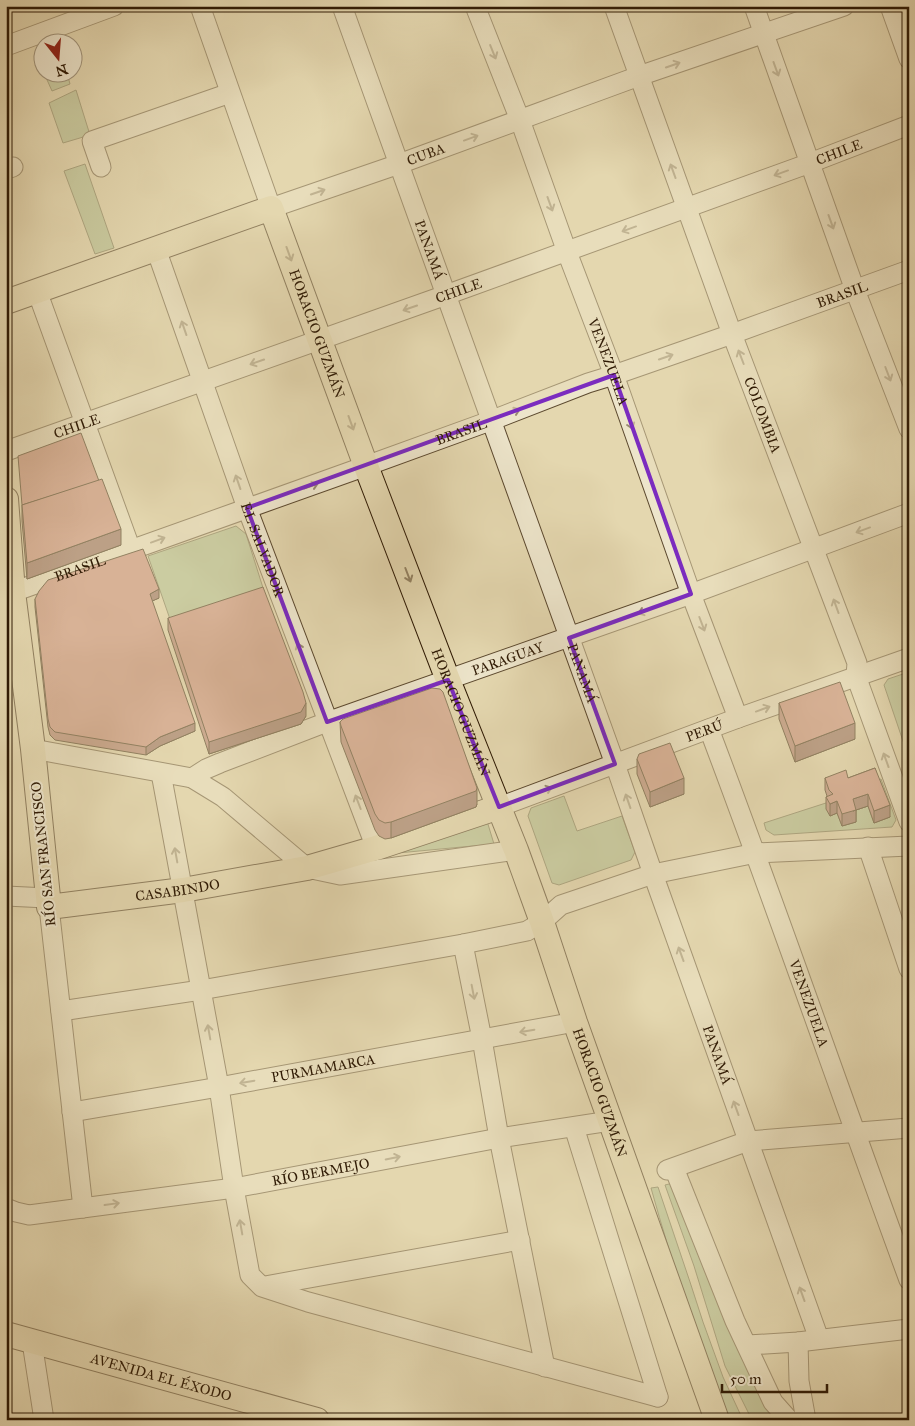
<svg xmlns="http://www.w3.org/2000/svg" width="915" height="1426" font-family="'IM FELL Great Primer',serif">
	<rect width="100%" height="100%" fill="#e4d7af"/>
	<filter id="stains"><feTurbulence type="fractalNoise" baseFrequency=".004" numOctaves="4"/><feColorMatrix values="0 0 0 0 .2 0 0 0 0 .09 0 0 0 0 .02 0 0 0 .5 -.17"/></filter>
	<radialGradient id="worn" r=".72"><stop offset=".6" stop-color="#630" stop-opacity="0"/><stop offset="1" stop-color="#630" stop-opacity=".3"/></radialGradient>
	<!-- green -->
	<g fill="#aebf90" stroke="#6e6c4a">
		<polygon points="44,73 67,73 70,84 52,91"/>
		<polygon points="76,90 90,135 63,143 49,103"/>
		<polygon points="85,164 114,248 95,254 64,171"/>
		<polygon points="236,526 246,534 264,591 171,622 148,556"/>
		<polygon points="909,672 909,746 905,747 884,685 888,679"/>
		<polygon points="881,779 896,820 892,827 774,835 766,830 764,823 829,802 837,813 842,826 853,811 868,806 874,823 875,781"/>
		<polygon points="564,796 577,831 622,816 635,852 631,860 559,885 552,883 528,816 531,808"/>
		<polygon points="487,821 494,844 387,854"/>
		<polygon points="673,1183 781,1420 752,1420 725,1366 694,1266 665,1185"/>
		<path d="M658,1187L690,1282L703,1322L723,1377L743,1420H729C699,1344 673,1267 651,1188Z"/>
	</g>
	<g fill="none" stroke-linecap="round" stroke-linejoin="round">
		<defs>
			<g id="minor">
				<path id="s1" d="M200,6L271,208L399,164L639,76L844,6"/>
				<path id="s2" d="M342,6L615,764L653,874L819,1339"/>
				<path id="s3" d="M475,6L520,120L567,252L614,375L691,594L738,718"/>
				<path id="s4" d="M614,6L732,334L857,663L856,676L909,822"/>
				<polyline points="754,6 855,290 909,429"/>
				<polyline points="890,6 909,59"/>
				<polyline points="6,46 114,6"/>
				<polyline points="101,167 92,141 230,93"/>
				<polyline points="6,169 13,167"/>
				<path id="s5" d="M156,249L247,508L376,848"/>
				<polyline points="37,291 131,550"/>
				<path id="s6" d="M6,451L446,295L810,163L909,125"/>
				<path id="s7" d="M13,592L366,466L490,421L588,383L614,375L732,334L909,270"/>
				<path id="s8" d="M709,729C778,911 841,1096 909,1280"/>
				<polyline points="33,749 192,778 223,797 307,868 340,875 516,850"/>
				<polyline points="161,773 219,1087 234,1188 250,1275 262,1287 308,1302 658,1397"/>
				<path id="s9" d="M192,778L206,769L220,763L327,722L691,594L909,513"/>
				<path id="s10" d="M499,807L738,718L909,658"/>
				<polyline points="868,847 909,969"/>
				<polyline points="6,896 47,898"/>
				<polyline points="49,907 83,1208"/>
				<polyline points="463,944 482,1039 499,1138 545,1367"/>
				<polyline points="61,1011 201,990 463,944 527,931 542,922 561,905 653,874 756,853 909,846"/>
				<path id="s11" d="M72,1112L219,1087L575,1022"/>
				<polyline points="574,1127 658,1397"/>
				<polyline points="674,1168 735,1321 773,1402 789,1420"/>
				<polyline points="667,1170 748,1141 909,1128"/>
				<path id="s12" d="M6,1208L16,1212L29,1215L234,1188L499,1138L610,1121"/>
				<polyline points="265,1286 520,1240"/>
				<polyline points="32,1342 44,1420"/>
				<polyline points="798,1342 799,1381 806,1420"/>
				<polyline points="748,1345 798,1342 909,1329"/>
			</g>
			<g id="major">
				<path id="s13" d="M6,302L271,208L366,466L448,680L516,850L542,922L575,1022L717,1420"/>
				<path id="s14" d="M6,499L13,592L33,749L49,907L183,890L307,868L376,848L499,807"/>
				<path id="s15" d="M6,1334L317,1420"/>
			</g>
		</defs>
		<!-- minor casing -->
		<use href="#minor" stroke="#5c492f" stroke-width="21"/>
		<!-- major casing -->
		<use href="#major" stroke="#2f1a04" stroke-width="26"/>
		<!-- minor -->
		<use href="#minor" stroke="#ede5cb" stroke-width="19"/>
		<!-- major -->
		<use href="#major" stroke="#e4d7af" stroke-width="24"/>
	</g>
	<!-- wall -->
	<g fill="#ae7368" stroke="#2f1a04">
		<polygon points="22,505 121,545 27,579 22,521"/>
		<polygon points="159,598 152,601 195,731 160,746 146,755 55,740 50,735 48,727 35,607 35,599"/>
		<polygon points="168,618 306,716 301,724 209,754 168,630"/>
		<polygon points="779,703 855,739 795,762 779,719"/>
		<polygon points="340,722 477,804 476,807 391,838 385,839 379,836 375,830 341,742"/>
		<polygon points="909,734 909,757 905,747 905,735"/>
		<polygon points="637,759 684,794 650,807 637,774"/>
		<polygon points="875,768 890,817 874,823 868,806 856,810 856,822 842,826 837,813 830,816 826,809 826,797 827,796 825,790 825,778 848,778"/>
	</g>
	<!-- shaded-wall -->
	<g fill="#8d5e55" stroke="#2f1a04">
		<polygon points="121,529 121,545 27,579 27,563"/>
		<polygon points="159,589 159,598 150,602 150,594"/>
		<polygon points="306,703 306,716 301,724 209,754 209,742"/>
		<polygon points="195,723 195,731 160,746 146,755 146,747 160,737"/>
		<polygon points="855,723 855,739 795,762 795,746"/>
		<polygon points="684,778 684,794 650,807 650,792"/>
		<polygon points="477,788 477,804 476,807 391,838 391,822"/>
		<polygon points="868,794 868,806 853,811 856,810 856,822 842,826 842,814 853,799"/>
		<polygon points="837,801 837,813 830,816 830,804"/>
		<polygon points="890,805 890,817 874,823 874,811"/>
	</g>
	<!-- building -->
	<g fill="#ca8679" stroke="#2f1a04">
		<polygon points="81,433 99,481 22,505 18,456"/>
		<polygon points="102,479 121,529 27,563 22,505"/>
		<polygon points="143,549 159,589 150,594 195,723 160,737 146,747 55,732 50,727 48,719 35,599 39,591 48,580"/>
		<polygon points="263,587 303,692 306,703 301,712 209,742 168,618"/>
		<polygon points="840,682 855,723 795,746 779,703"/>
		<polygon points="432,688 440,689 443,692 477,788 476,791 391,822 385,823 379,820 375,814 341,726 340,722 343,719"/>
		<polygon points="909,734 909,745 905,735"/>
		<polygon points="670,743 684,778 650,792 637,759 639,754"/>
		<polygon points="875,768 890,805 874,811 868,794 853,799 856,810 842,814 837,801 830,804 826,797 833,794 829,790 825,778 846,770 848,778"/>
		<polygon points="587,1414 607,1420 586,1420"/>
		<polygon points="635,1415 655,1420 625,1420"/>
	</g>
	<!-- one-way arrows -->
	<defs><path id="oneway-shaft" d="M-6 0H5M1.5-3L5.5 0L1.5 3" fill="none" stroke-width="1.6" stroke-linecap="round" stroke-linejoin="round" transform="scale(1.25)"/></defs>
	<g stroke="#988a71">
		<use href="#oneway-shaft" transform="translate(493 52) rotate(68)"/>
		<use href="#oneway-shaft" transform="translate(673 65) rotate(-19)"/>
		<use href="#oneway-shaft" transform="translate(776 69) rotate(70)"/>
		<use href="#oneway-shaft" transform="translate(471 138) rotate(-20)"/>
		<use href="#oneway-shaft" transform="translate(673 171) rotate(-110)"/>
		<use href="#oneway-shaft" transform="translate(781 173) rotate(160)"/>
		<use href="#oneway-shaft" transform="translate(318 192) rotate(-19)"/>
		<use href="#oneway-shaft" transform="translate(550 204) rotate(70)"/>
		<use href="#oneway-shaft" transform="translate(831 222) rotate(70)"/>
		<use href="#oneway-shaft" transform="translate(629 229) rotate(160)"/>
		<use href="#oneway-shaft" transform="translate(410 308) rotate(161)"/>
		<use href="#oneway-shaft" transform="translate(184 328) rotate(-109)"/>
		<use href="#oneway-shaft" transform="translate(666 357) rotate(-19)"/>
		<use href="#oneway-shaft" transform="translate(741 357) rotate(-111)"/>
		<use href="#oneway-shaft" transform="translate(257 362) rotate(161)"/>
		<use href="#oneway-shaft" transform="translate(888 374) rotate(69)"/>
		<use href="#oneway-shaft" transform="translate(513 412) rotate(-21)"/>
		<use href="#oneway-shaft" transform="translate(630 422) rotate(71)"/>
		<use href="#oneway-shaft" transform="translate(238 482) rotate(-109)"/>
		<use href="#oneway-shaft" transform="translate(311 486) rotate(-19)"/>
		<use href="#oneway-shaft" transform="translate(863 530) rotate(160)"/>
		<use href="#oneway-shaft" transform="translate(158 540) rotate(-20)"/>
		<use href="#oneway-shaft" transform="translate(836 606) rotate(-110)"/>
		<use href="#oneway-shaft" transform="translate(645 611) rotate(160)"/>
		<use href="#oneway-shaft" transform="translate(702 624) rotate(69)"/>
		<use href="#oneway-shaft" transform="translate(300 650) rotate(-111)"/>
		<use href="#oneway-shaft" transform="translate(763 709) rotate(-20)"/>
		<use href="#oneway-shaft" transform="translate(886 760) rotate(-110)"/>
		<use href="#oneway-shaft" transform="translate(545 790) rotate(-20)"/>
		<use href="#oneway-shaft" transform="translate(628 801) rotate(-109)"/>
		<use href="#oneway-shaft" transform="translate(358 802) rotate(-111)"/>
		<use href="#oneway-shaft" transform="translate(176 855) rotate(-100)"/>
		<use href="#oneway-shaft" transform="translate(681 954) rotate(-110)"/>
		<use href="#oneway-shaft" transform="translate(473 992) rotate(79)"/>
		<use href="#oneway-shaft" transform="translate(527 1031) rotate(170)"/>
		<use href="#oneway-shaft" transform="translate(209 1032) rotate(-100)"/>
		<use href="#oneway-shaft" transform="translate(247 1082) rotate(170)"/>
		<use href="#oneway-shaft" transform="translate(736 1108) rotate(-110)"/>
		<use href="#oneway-shaft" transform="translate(393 1158) rotate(-11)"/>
		<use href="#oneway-shaft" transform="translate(112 1204) rotate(-8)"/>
		<use href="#oneway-shaft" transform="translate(241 1227) rotate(-100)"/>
		<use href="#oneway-shaft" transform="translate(802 1294) rotate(-110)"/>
	</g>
	<g stroke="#938262">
		<use href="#oneway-shaft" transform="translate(289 254) rotate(70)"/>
		<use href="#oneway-shaft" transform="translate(351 423) rotate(70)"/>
		<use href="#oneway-shaft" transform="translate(408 575) rotate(69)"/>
	</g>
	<!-- marked area -->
	<path d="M0 0H915V1426H0ZM614,375L691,594L569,638L615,764L499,807L448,680L327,722L247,508Z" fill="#e4d7af" fill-opacity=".55" fill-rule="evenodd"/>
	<path fill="none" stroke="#7b2cbf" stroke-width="4" stroke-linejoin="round" d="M614,375L691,594L569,638L615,764L499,807L448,680L327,722L247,508Z"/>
	<g text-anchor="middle" stroke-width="4" stroke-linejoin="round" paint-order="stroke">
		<!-- street labels -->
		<g font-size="14" fill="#2f1a04" stroke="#ede5cb">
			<text dy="5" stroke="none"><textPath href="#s6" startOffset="885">CHILE</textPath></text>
			<text dy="5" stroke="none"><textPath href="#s1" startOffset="378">CUBA</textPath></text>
			<text dy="5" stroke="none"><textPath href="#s2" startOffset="259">PANAMÁ</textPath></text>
			<text dy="5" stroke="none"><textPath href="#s6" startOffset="480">CHILE</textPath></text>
			<text dy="5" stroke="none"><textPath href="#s7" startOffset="881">BRASIL</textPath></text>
			<text dy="5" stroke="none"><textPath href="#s13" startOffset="415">HORACIO GUZMÁN</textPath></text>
			<text dy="5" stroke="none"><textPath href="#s3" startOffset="380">VENEZUELA</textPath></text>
			<text dy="5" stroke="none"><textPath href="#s4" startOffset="435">COLOMBIA</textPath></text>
			<text dy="5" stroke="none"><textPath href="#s6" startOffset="75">CHILE</textPath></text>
			<text dy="5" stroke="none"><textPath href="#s7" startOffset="476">BRASIL</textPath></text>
			<text dy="5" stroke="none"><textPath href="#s5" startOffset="319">EL SALVADOR</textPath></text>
			<text dy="5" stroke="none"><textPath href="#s7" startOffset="71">BRASIL</textPath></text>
			<text dy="5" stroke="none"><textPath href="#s9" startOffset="338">PARAGUAY</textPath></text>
			<text dy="5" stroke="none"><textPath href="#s2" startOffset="709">PANAMÁ</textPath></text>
			<text dy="5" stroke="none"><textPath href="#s13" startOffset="820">HORACIO GUZMÁN</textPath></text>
			<text dy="5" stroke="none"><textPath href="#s10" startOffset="219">PERÚ</textPath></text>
			<text transform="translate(43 854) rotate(-96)" y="5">RÍO SAN FRANCISCO</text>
			<text dy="5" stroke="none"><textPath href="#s14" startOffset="540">CASABINDO</textPath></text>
			<text dy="5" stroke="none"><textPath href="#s8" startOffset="292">VENEZUELA</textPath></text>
			<text dy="5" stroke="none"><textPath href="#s2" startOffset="1114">PANAMÁ</textPath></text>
			<text dy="5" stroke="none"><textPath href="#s11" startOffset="255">PURMAMARCA</textPath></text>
			<text dy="5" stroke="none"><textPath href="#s13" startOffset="1225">HORACIO GUZMÁN</textPath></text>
			<text dy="5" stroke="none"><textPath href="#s12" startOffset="319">RÍO BERMEJO</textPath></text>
			<text dy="5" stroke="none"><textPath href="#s15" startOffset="161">AVENIDA EL ÉXODO</textPath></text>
		</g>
	</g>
	<!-- margin -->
	<rect width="915" height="1426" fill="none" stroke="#e4d7af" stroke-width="25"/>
	<rect x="8" y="8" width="900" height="1411" fill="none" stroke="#2f1a04" stroke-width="2.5"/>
	<rect x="12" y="12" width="890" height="1401" fill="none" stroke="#2f1a04"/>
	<!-- north arrow -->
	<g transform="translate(58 58) rotate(163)"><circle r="24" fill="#ede5cb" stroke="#a1947b"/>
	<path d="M0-4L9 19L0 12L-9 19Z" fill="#8f2418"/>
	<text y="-8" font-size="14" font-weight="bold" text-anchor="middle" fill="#2f1a04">N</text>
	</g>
	<!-- scale -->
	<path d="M722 1384v8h105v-8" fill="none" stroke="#2f1a04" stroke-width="2.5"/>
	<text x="730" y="1384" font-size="15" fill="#2f1a04" stroke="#ede5cb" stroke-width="4" paint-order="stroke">50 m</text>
	<rect width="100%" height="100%" filter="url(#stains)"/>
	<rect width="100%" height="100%" fill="url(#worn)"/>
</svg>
